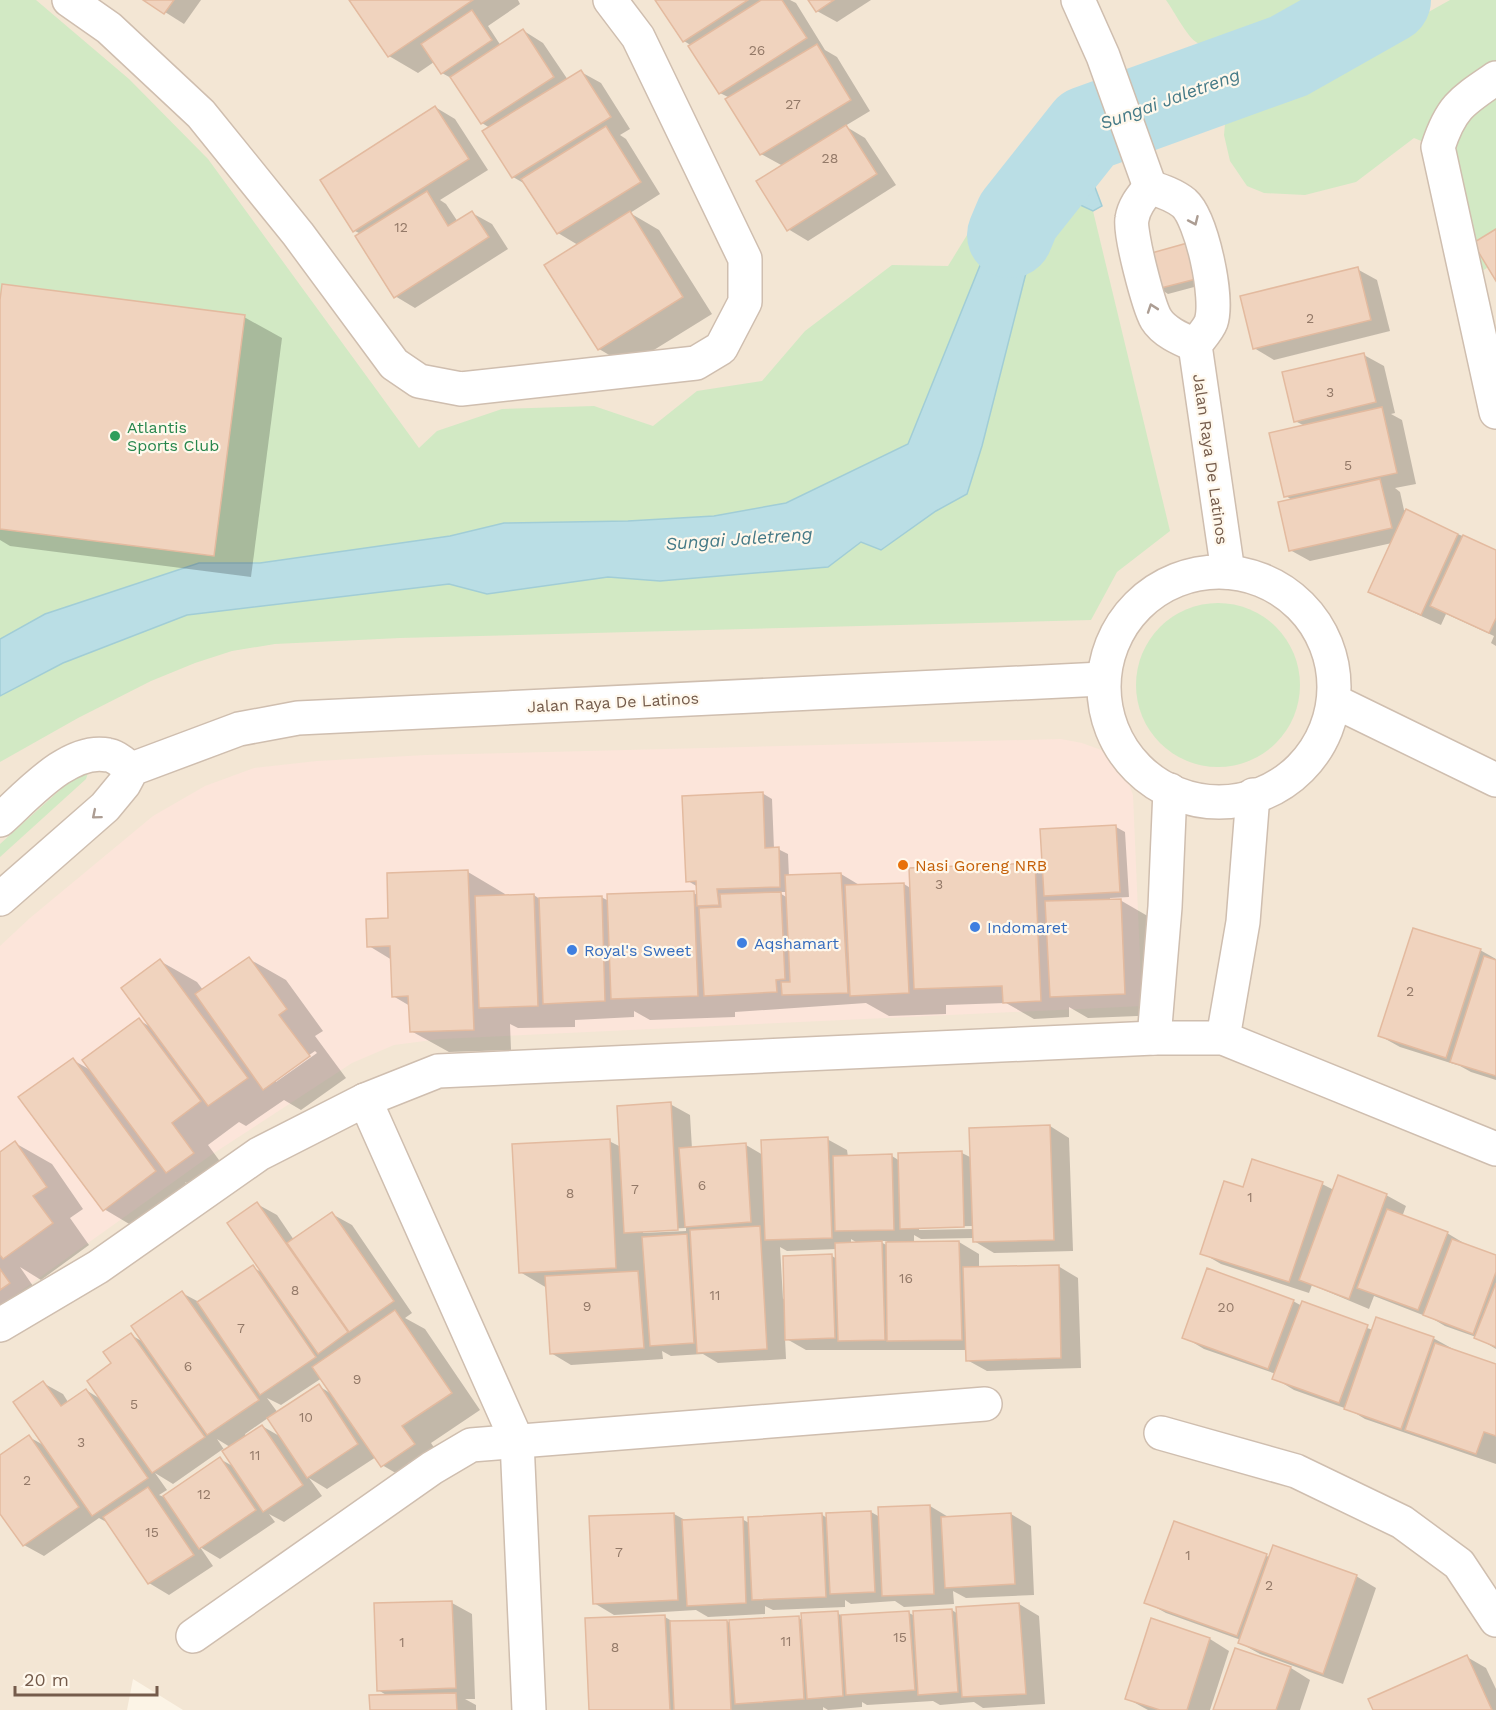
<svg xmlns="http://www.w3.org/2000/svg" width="1496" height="1710" font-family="'Work Sans',sans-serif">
	<rect width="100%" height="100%" fill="#fcf4e6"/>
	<!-- residential -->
	<polygon fill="#f3e6d4" points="0,0 1496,0 1496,1710 183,1710 133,1679 127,1710 0,1710"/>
	<!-- commercial -->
	<polygon fill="#fce5da" points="1061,739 1082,743 1104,751 1124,771 1133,795 1142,1006 440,1039 394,1045 352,1063 211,1155 0,1306 0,946 30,918 153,816 205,786 254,768 317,761 426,755"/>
	<!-- green -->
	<g fill="#d2e9c4">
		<polygon points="0,0 36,0 129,79 208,159 419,448 437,431 502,409 594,406 653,426 697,391 762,381 805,331 892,265 948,266 972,227 985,253 908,444 786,503 714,516 628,521 504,523 450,536 260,563 199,563 45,614 0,639"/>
		<path d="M1166,0H1332C1307,15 1250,47 1222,50C1214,51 1202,46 1196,42C1186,35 1174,11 1166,0Z"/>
		<polygon points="1450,0 1496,0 1496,258 1493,264 1476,275 1433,146 1414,138 1356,182 1305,195 1264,193 1247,186 1230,161 1224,135 1225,124 1234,114 1339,62"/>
		<polygon points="1061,196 1093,211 1170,531 1117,572 1091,620 400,638 275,644 232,651 195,663 151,681 78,718 0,762 0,696 63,663 187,615 449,584 487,594 608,577 660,581 828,567 861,542 936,511 967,494 982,446 1040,218"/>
		<circle cx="1218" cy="685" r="82"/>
		<polygon points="81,771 88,773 86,779 0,857 0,844"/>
	</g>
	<!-- water -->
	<polygon fill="#badee5" stroke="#a1cdd6" stroke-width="1.5" points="1069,118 1102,206 1093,211 1061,196 1040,218 982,446 967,494 936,511 881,550 861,542 828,567 660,581 608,577 487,594 449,584 187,615 63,663 0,696 0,639 45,614 199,563 260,563 450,536 504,523 628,521 714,516 786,503 908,444 985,253 1010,183 1037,137"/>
	<!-- shadow -->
	<g fill="#0003" fill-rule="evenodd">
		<polygon points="146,0 201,0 184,24"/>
		<polygon points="351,0 518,0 520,4 488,26 501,46 524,31 543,43 568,80 581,72 601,83 630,129 620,135 626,139 660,194 630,213 659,230 712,314 628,366 599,349 578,245 558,233 527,185 513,177 490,128 482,123 451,78 442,73 434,62 418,73 389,56"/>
		<polygon points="656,0 790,0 796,3 825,50 837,57 870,111 845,126 865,138 896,185 808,241 788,229 783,166 761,154 730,98 720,93 692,46 684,41"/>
		<polygon points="810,0 871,0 837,22 817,11"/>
		<polygon points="435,107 455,119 488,170 440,200 446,204 458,222 472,213 492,224 508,249 415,308 395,296 361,234 355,231"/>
		<polygon points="1150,255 1209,283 1168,294 1159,288"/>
		<polygon points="1357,269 1377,280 1390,331 1274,360 1254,348"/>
		<polygon points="0,312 244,317 282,338 251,577 10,546 0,540"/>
		<polygon points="1364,355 1384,366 1395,413 1391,414 1402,420 1416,484 1395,488 1400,492 1404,510 1496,551 1496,646 1491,643 1494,636 1446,614 1441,625 1390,602 1370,591 1392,543 1310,561 1290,550 1292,500 1286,496 1305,426 1295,421"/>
		<path d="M762,793L772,799L774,849H778L788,854L789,877L841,874L861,886L904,884L912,889L1034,864L1044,870L1116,827L1125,832L1129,897L1110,898V901L1120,900L1158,922L1162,1015L1088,1018L1069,1007V1017L1034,1019L1006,1003L946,1005V1014L889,1016L866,1003L735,1012V1017L650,1020L634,1011V1017L575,1020V1027L518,1028L510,1024L511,1050L449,1052L411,1031L410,1006L393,996L392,960L369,946L389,919L468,872L505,894V896L534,895L541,900L601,897L609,901L693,893L698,895V887L688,881ZM778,892H787L788,898Z"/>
		<polygon points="1480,950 1496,959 1496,1080 1471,1072 1460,1066 1400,1047 1380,1036"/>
		<path d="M249,959L286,980L323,1031L315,1036L346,1078L301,1110L284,1100L246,1126L239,1122L208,1145L230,1175L204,1193L185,1182L192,1192L141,1231L104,1209L73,1060L92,1071L139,1020L152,1028L160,961L197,982L203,990ZM315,1051L317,1053L276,1082V1078Z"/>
		<path d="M670,1104L690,1115L692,1149L746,1145L763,1155L827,1139L847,1150L848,1157L892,1156L900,1161L962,1153L972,1158L1050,1126L1069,1138L1073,1251L994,1253L974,1241V1238L921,1239L914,1235V1243L959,1242L979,1254V1268L1058,1266L1078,1278L1081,1368L987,1371L967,1360V1350H806L785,1338L786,1359L718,1363L703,1354L671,1356L662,1351L663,1359L571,1365L551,1353L547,1288L520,1272L609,1141L621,1147ZM972,1226V1229L919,1230V1227ZM686,1228V1231L643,1233V1230ZM851,1239L859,1244H851ZM879,1241H887L888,1246ZM780,1247L787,1251L837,1249V1259L832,1256L785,1298L783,1299Z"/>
		<polygon points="15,1143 52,1164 83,1209 70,1218 89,1245 41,1280 20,1267 46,1305 0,1331 0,1153"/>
		<polygon points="1322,1184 1334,1190 1386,1195 1406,1206 1402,1217 1447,1233 1467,1245 1496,1257 1496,1349 1476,1337 1445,1326 1433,1319 1374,1296 1369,1309 1312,1285 1309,1293 1221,1264 1202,1253 1244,1189"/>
		<path d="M257,1204L277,1215L294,1240L332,1214L352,1225L412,1313L405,1318L425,1329L480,1410L431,1443L443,1461L411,1482L382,1465L376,1457L327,1489L309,1478L322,1496L284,1522L269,1514L275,1522L220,1559L200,1547L213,1566L169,1595L149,1583L110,1524L99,1518L44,1556L24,1545L0,1511V1457L29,1437L47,1447L43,1383L63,1394L68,1402L86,1390L102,1400L113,1363L131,1335L145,1343L182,1293L199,1302L253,1267L264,1274ZM322,1378L333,1395L319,1386L278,1413L267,1398L281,1405ZM268,1418L281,1437L262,1426L246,1437L245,1434ZM217,1439L230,1447L225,1451ZM223,1449L236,1468L220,1459L164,1497L159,1495L167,1490L155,1473L173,1484Z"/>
		<polygon points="1293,1301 1302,1306 1373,1330 1433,1338 1453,1349 1496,1366 1496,1464 1365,1419 1350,1410 1294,1390 1274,1378 1276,1374 1204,1349 1184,1337"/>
		<polygon points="930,1506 950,1518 1011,1514 1031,1526 1034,1595 966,1598 953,1591 954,1604 904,1607 895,1601 851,1604 845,1600 845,1607 773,1610 765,1606 765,1614 708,1617 696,1610 614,1615 594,1603 674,1514 687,1521 742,1519 749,1523 821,1514 827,1518 827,1514 871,1512 880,1517"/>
		<polygon points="1266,1556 1356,1576 1376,1588 1343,1684 1260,1654 1240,1643 1241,1640 1166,1613 1146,1602"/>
		<polygon points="452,1603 472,1614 475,1699 465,1699 476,1705 476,1710 371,1710 388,1696 378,1690"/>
		<polygon points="1019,1604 1039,1616 1045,1704 983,1708 974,1702 940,1705 933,1701 867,1705 862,1702 862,1707 828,1710 823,1707 823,1710 590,1710 665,1617 675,1623 727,1621 731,1624 798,1618 803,1620 837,1613 844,1617 909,1613 915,1616 952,1610 958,1614"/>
		<polygon points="1151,1620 1210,1639 1229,1651 1210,1710 1148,1710 1126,1698"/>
		<polygon points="1236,1650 1291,1668 1310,1680 1300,1710 1215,1710"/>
		<polygon points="1467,1657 1486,1668 1496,1689 1496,1710 1374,1710"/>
	</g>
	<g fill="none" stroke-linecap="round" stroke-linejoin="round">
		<!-- river -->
		<polyline stroke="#badee5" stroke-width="86" points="1010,235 1018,216 1087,129 1289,56 1388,0"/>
	</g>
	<!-- building -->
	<g fill="#f0d3be" stroke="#e3ba9f" stroke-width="1.5">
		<polygon points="143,0 174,0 164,14"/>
		<polygon points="349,0 473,0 388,57"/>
		<polygon points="655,0 748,0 683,42"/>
		<polygon points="761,0 782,0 807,38 719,94 688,46"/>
		<polygon points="808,0 834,0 816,12"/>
		<polygon points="472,10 492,40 441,74 421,44"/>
		<polygon points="523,29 554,77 481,124 450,77"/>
		<polygon points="817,44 851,100 760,155 725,99"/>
		<polygon points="581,70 611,117 512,178 482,131"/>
		<polygon points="435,106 469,159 353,232 320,180"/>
		<polygon points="846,125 877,174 787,231 756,181"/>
		<polygon points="606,126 641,182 557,234 521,179"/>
		<polygon points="427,191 448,226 472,211 489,237 394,298 355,236"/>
		<polygon points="630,211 683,297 598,350 544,265"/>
		<polygon points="1496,229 1496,281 1473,243"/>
		<polygon points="1191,242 1200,278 1157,289 1148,254"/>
		<polygon points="1358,267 1371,320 1253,349 1240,296"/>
		<polygon points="2,284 245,315 214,556 0,529 0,300"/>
		<polygon points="1364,353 1376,402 1294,422 1282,372"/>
		<polygon points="1382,407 1397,473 1284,497 1269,433"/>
		<polygon points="1380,479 1392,528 1289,551 1278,502"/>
		<polygon points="1406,509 1458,534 1421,615 1368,592"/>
		<polygon points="1463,535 1496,550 1496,618 1489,633 1430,606"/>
		<polygon points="763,792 765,848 779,847 780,887 717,889 719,905 697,906 696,881 686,882 682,796"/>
		<polygon points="1116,825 1120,892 1044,896 1040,829"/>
		<polygon points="1035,863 1041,1001 1003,1003 1002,986 914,989 909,868"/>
		<polygon points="468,870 474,1030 410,1032 408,996 392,997 390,946 367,947 366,919 388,918 387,873"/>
		<polygon points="841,873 848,993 782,995 781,982 790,982 785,875"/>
		<polygon points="904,883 909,993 850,996 845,885"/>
		<polygon points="694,891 698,996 611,999 607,894"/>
		<polygon points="781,892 785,979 776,980 777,992 704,996 699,908 721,907 720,894"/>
		<polygon points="534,894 538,1006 479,1008 475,896"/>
		<polygon points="602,896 605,1001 543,1004 539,898"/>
		<polygon points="1121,899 1125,994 1050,997 1045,901"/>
		<polygon points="1413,928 1481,949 1446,1058 1378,1036"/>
		<polygon points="1484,956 1496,960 1496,1076 1450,1062"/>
		<polygon points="249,957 287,1009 279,1015 310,1056 263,1090 195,994"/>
		<polygon points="160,959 248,1078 208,1106 121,988"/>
		<polygon points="139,1018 201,1101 172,1123 194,1153 166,1173 82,1060"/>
		<polygon points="73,1058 156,1171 103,1211 18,1097"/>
		<polygon points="671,1102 678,1230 624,1233 617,1106"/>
		<polygon points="1050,1125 1054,1240 973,1242 969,1128"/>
		<polygon points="828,1137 832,1238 765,1240 761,1140"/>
		<polygon points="610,1139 616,1268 519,1273 512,1144"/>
		<polygon points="15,1141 47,1187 33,1196 53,1223 3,1259 0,1255 0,1152"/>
		<polygon points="746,1143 751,1222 685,1227 679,1148"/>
		<polygon points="962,1151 964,1227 900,1229 898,1153"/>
		<polygon points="892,1154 894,1230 835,1231 833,1156"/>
		<polygon points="1252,1159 1323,1182 1289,1282 1200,1254 1224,1181 1243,1187"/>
		<polygon points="1338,1175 1387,1194 1349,1299 1299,1280"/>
		<polygon points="257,1202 348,1332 318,1354 227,1223"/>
		<polygon points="1387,1209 1448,1232 1418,1310 1357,1288"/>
		<polygon points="332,1212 394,1301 349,1332 287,1243"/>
		<polygon points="760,1226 767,1349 697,1353 690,1230"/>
		<polygon points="687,1234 694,1343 650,1346 642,1237"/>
		<polygon points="1452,1239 1496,1255 1496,1272 1473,1334 1423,1315"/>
		<polygon points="882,1241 885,1340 838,1341 835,1243"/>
		<polygon points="959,1241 962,1340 887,1341 886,1242"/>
		<polygon points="832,1254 835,1338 785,1340 783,1256"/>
		<polygon points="253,1265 316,1357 260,1395 197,1302"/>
		<polygon points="1059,1265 1061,1358 966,1361 963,1267"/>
		<polygon points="1207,1268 1294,1300 1268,1369 1182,1338"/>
		<polygon points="0,1269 10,1283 0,1290"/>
		<polygon points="638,1271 644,1348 550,1354 545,1276"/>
		<polygon points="1496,1283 1496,1347 1474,1338"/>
		<polygon points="182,1291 259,1400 207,1435 131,1326"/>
		<polygon points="1302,1301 1368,1325 1339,1403 1272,1379"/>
		<polygon points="395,1310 452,1393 402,1426 415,1444 381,1467 312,1367"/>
		<polygon points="1376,1317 1434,1337 1401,1429 1344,1409"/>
		<polygon points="131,1333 205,1437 152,1473 87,1381 111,1363 103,1352"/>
		<polygon points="1435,1343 1496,1364 1496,1436 1484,1432 1476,1454 1405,1430"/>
		<polygon points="43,1381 61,1406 86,1389 148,1478 92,1516 13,1402"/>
		<polygon points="319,1384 358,1444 307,1478 267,1418"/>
		<polygon points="262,1425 303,1485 263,1512 222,1451"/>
		<polygon points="29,1435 79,1507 23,1546 0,1514 0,1455"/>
		<polygon points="220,1457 256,1510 199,1549 163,1496"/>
		<polygon points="148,1487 194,1555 148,1584 103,1517"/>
		<polygon points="930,1505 934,1594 882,1596 878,1507"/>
		<polygon points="871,1511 875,1592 830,1594 826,1513"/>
		<polygon points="674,1513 678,1600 593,1604 589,1516"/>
		<polygon points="822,1513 826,1597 752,1600 748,1517"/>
		<polygon points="1011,1513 1015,1584 945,1588 941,1517"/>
		<polygon points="743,1517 746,1603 687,1606 682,1520"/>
		<polygon points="1174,1521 1267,1554 1237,1636 1144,1603"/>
		<polygon points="1273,1545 1357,1575 1323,1674 1238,1643"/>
		<polygon points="452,1601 456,1688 377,1691 374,1603"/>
		<polygon points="1019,1603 1026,1694 962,1697 956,1607"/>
		<polygon points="952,1609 958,1692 918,1695 913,1611"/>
		<polygon points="838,1611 843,1696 807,1699 801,1613"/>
		<polygon points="909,1611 915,1690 846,1695 841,1615"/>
		<polygon points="665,1615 670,1710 589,1710 585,1618"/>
		<polygon points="799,1616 804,1699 735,1704 729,1620"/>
		<polygon points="1151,1618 1210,1638 1187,1710 1160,1710 1125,1699"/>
		<polygon points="727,1620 731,1710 674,1710 670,1621"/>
		<polygon points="1235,1648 1291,1667 1276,1710 1213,1710"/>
		<polygon points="1467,1655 1492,1710 1373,1710 1368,1699"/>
		<polygon points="456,1693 457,1710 370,1710 369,1695"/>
	</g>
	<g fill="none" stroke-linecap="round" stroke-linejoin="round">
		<defs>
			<g id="minor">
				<polyline points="69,0 109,28 201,114 298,234 394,364 419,381 461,389 696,363 721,348 745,302 745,259 638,37 610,0"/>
				<polyline points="1078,0 1103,56 1150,187"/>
				<path d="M1496,78C1462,101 1451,107 1438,147L1496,412"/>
				<path d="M1150,187C1162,191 1174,195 1184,203C1202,219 1219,299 1211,322C1208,330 1200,338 1195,345L1228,572"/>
				<path d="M1150,187C1142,197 1134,206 1132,219C1129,233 1149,307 1156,319C1164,332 1181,339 1195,345"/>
				<circle cx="1219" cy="687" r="115"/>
				<polyline points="1334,701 1496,780"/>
				<path d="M0,820C27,796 69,747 108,755C116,756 125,765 132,769"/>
				<polyline points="0,899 105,807 124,784 132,769 239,729 298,718 1102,679"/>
				<polyline points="1154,1038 1165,907 1170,790"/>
				<polyline points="1223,1038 1243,922 1253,795"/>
				<polyline points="365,1100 517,1441 529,1710"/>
				<polyline points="0,1325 98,1267 259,1154 365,1100 438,1071 1154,1038 1223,1038 1496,1149"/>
				<polyline points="1161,1433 1296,1471 1402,1522 1459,1564 1496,1620"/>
				<polyline points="193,1636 432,1468 471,1445 985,1404"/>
			</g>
		</defs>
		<!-- minor casing -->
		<use href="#minor" stroke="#cfbeaf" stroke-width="36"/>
		<!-- minor -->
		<use href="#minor" stroke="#fff" stroke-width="33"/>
	</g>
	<!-- one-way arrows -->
	<defs><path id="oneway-chevron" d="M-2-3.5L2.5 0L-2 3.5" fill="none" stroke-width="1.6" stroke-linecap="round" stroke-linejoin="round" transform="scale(1.5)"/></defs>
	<g stroke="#ac9d93">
		<use href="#oneway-chevron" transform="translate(1194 221) rotate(66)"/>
		<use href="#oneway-chevron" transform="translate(1152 308) rotate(-109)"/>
		<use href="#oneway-chevron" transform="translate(96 815) rotate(140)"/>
	</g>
	<!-- markers -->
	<circle fill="#2e9e5b" stroke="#fff8ec" stroke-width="2" cx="115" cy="436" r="6"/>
	<circle fill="#e8710a" stroke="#fff8ec" stroke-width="2" cx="903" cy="865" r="6"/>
	<g fill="#3f7fe0" stroke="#fff8ec" stroke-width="2">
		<circle cx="975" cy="927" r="6"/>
		<circle cx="742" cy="943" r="6"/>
		<circle cx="572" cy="950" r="6"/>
	</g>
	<g text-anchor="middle" stroke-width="4.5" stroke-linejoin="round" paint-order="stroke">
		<!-- number labels -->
		<g font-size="14" fill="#937968">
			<text x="757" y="55">26</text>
			<text x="793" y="109">27</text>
			<text x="830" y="163">28</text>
			<text x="401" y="232">12</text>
			<text x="1310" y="323">2</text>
			<text x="1330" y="397">3</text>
			<text x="1348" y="470">5</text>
			<text x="939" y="889">3</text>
			<text x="1410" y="996">2</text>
			<text x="702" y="1190">6</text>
			<text x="635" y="1194">7</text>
			<text x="570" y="1198">8</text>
			<text x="1250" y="1202">1</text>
			<text x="906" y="1283">16</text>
			<text x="295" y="1295">8</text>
			<text x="715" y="1300">11</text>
			<text x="587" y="1311">9</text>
			<text x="1226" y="1312">20</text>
			<text x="241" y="1333">7</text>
			<text x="188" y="1371">6</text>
			<text x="357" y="1384">9</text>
			<text x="134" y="1409">5</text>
			<text x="306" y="1422">10</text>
			<text x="81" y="1447">3</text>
			<text x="255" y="1460">11</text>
			<text x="27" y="1485">2</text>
			<text x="204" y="1499">12</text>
			<text x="152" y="1537">15</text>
			<text x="619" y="1557">7</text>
			<text x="1188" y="1560">1</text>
			<text x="1269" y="1590">2</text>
			<text x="900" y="1642">15</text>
			<text x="786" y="1646">11</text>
			<text x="402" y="1647">1</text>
			<text x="615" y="1652">8</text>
		</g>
		<!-- leisure labels -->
		<g font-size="16" fill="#27864d" stroke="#fff8ec" text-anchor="start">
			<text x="127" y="433">Atlantis<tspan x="127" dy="18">Sports Club</tspan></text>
		</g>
		<!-- street labels -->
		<g font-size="16" fill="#745b4b" stroke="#fff8ec">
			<text transform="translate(1211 459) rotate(82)" y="6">Jalan Raya De Latinos</text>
			<text transform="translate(613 702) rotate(-3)" y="6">Jalan Raya De Latinos</text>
		</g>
		<!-- food labels -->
		<g font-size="16" fill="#c56008" stroke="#fff8ec" text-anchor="start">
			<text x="915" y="871">Nasi Goreng NRB</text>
		</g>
		<!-- shop labels -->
		<g font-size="16" fill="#366cbe" stroke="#fff8ec" text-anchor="start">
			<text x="987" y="933">Indomaret</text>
			<text x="754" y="949">Aqshamart</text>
			<text x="584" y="956">Royal's Sweet</text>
		</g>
		<!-- water labels -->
		<g font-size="18" font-style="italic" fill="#457a87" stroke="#fff8ec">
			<text transform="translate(1170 99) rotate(-20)" y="6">Sungai Jaletreng</text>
			<text transform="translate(739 539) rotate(-4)" y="6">Sungai Jaletreng</text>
		</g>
	</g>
	<!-- scale -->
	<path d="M15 1686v9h142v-9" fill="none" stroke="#745b4b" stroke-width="3"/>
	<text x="24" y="1686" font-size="18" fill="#745b4b" stroke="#fff8ec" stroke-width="4.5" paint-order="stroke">20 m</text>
</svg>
